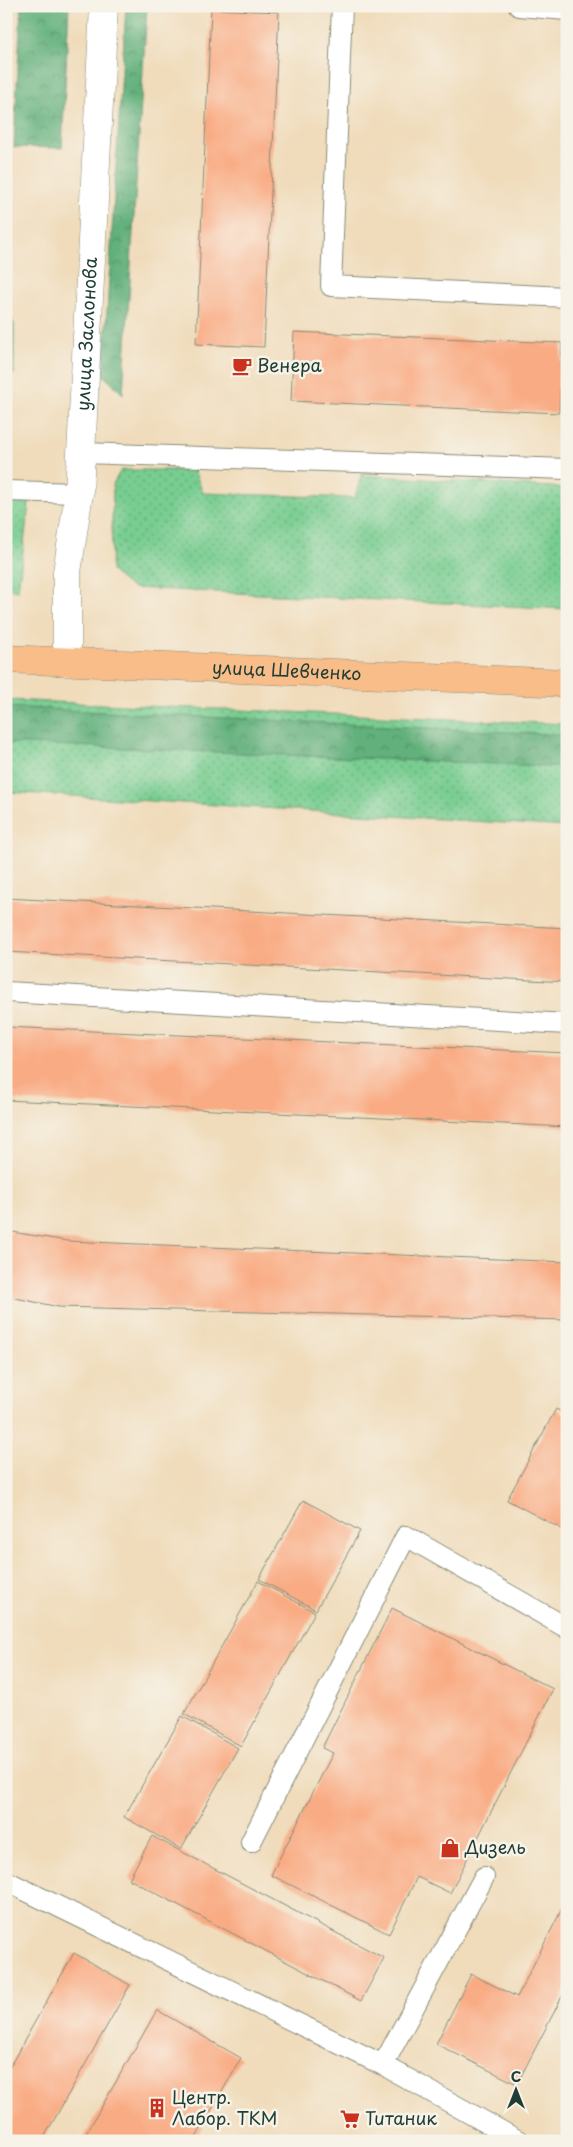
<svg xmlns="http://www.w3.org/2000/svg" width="573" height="2147" font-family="'Playpen Sans',sans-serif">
	<defs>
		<pattern id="grass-dots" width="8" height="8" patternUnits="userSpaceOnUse" patternTransform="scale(1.25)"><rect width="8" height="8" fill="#78cd91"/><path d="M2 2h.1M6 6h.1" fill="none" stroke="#62a877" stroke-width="1.8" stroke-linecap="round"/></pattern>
		<pattern id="forest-crowns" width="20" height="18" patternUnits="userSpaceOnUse" patternTransform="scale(1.25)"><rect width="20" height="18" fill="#62b07b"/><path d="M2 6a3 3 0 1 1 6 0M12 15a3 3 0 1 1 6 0" fill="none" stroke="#509066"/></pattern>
	</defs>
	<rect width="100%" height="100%" fill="#f7f3e8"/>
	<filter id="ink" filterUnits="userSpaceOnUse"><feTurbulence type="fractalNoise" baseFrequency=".02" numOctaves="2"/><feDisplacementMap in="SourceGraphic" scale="10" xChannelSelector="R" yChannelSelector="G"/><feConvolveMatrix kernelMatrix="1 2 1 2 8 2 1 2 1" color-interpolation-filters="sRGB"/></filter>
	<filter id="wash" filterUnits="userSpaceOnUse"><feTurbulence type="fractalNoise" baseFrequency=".0096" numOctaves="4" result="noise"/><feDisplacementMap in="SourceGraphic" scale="20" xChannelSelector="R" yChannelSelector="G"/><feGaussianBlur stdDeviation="1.12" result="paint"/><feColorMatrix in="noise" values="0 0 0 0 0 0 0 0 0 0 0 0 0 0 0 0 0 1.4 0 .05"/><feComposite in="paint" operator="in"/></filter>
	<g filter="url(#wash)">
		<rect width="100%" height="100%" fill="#f0dcbb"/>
		<!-- grass -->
		<g fill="url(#grass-dots)" stroke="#4c8562">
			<polygon points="6,310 14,324 14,374 6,374"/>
			<polygon points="121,470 194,470 203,493 355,498 361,475 567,488 567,609 132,588 111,571 113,484"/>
			<polygon points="6,495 30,496 18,590 6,589"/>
			<polygon points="6,700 567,724 567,827 6,792"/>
		</g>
		<!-- forest -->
		<g fill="url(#forest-crowns)" stroke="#407658">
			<polygon points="21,6 69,6 62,148 14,147"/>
			<polygon points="126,6 147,6 123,394 103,375"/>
			<polygon points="6,707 567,735 567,767 6,743"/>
		</g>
		<g id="blocks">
			<!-- building -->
			<g fill="#f9ac84">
				<polygon points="6,6 10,6 8,36 6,36"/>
				<polygon points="211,9 279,12 264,347 196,344"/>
				<polygon points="294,332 562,343 559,413 291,401"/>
				<polygon points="6,898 567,928 567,982 6,952"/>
				<polygon points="6,1027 567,1053 567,1127 6,1100"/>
				<polygon points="6,1231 67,1241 567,1262 567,1320 59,1307 6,1296"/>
				<polygon points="556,1409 567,1415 567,1532 507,1500"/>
				<polygon points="303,1500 360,1531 316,1610 259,1579"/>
				<polygon points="258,1581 315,1612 241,1746 184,1714"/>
				<polygon points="392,1608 553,1689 450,1893 417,1877 389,1934 271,1875 333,1753 322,1748"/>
				<polygon points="182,1716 238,1748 181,1849 124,1817"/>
				<polygon points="152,1836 384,1958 361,2001 129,1879"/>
				<polygon points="567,1899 567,1987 517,2084 436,2044 471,1974 517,1997"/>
				<polygon points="74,1953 130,1985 42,2141 6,2141 6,2073"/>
				<polygon points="157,2010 241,2058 194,2141 82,2141"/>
			</g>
		</g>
	</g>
	<g filter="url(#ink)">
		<use href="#blocks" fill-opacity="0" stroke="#888c78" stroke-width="1"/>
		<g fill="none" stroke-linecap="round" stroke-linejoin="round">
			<defs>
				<g id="service">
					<polyline points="342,6 331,286 567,297"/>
					<polyline points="519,6 567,10"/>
					<polyline points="82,453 567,469"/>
					<polyline points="6,491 79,493"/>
					<polyline points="6,992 567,1024"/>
					<polyline points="251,1842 406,1536 567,1628"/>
					<polyline points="6,1881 383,2065 519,2141"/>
					<polyline points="383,2065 484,1877"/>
				</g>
				<g id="minor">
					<path id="s1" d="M67,662V572L79,493L104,6"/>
				</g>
				<g id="primary">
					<path id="s2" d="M6,659L567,683"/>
				</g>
			</defs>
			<!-- service casing -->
			<use href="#service" stroke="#888c78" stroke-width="22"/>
			<!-- minor casing -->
			<use href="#minor" stroke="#888c78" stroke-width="29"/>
			<!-- primary casing -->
			<use href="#primary" stroke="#888c78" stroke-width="29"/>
			<!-- service -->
			<use href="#service" stroke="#fff" stroke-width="20"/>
			<!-- minor -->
			<use href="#minor" stroke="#fff" stroke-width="28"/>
			<!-- primary -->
			<use href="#primary" stroke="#f8bd89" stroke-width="28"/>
		</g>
	</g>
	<!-- icons -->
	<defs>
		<symbol id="cafe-bare" viewBox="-9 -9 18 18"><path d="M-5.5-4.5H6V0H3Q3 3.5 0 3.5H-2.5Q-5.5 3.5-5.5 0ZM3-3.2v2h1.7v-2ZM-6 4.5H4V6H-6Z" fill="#c8321e" stroke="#f7f3e8" stroke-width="2.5" paint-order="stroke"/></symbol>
		<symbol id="shop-bare" viewBox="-9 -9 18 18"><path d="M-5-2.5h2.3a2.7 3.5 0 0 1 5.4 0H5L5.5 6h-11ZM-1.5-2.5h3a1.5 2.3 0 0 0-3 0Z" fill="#c8321e" stroke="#f7f3e8" stroke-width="2.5" paint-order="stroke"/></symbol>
		<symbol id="building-bare" viewBox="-9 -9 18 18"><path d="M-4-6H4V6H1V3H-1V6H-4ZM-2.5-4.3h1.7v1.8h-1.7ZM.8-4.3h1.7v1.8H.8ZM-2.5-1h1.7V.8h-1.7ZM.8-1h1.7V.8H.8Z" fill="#c8321e" stroke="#f7f3e8" stroke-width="2.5" paint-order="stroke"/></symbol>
		<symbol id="supermarket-bare" viewBox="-9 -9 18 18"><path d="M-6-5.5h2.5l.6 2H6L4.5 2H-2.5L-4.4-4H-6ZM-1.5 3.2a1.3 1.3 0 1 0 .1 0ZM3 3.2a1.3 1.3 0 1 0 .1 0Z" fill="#c8321e" stroke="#f7f3e8" stroke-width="2.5" paint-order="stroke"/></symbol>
	</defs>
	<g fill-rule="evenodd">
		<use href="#cafe-bare" x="228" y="352" width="28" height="28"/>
		<use href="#shop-bare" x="436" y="1834" width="28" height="28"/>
		<use href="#building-bare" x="143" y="2094" width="28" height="28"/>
		<use href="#supermarket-bare" x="336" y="2105" width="28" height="28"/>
	</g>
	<g text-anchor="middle" stroke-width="5" stroke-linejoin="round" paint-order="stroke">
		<!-- street labels -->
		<g font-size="18" fill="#1f3d34" stroke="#f7f3e8">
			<text dy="6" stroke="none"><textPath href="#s1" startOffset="329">улица Заслонова</textPath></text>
			<text dy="6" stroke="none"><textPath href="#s2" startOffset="281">улица Шевченко</textPath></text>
		</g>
		<!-- poi labels -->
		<g font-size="18" fill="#1f3d34" stroke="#f7f3e8" text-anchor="start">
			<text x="257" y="372">Венера</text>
			<text x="465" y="1854">Дизель</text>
			<text x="172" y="2104">Центр.<tspan x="172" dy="21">Лабор. ТКМ</tspan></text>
			<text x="365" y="2125">Титаник</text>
		</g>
	</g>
	<!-- margin -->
	<rect width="573" height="2147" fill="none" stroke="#f7f3e8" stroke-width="25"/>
	<!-- north arrow -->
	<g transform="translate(516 2090)" stroke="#f7f3e8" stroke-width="4" paint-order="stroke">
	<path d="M0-4L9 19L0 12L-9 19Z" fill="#1f3d34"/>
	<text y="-8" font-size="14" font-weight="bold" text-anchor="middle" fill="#1f3d34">С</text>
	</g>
</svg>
